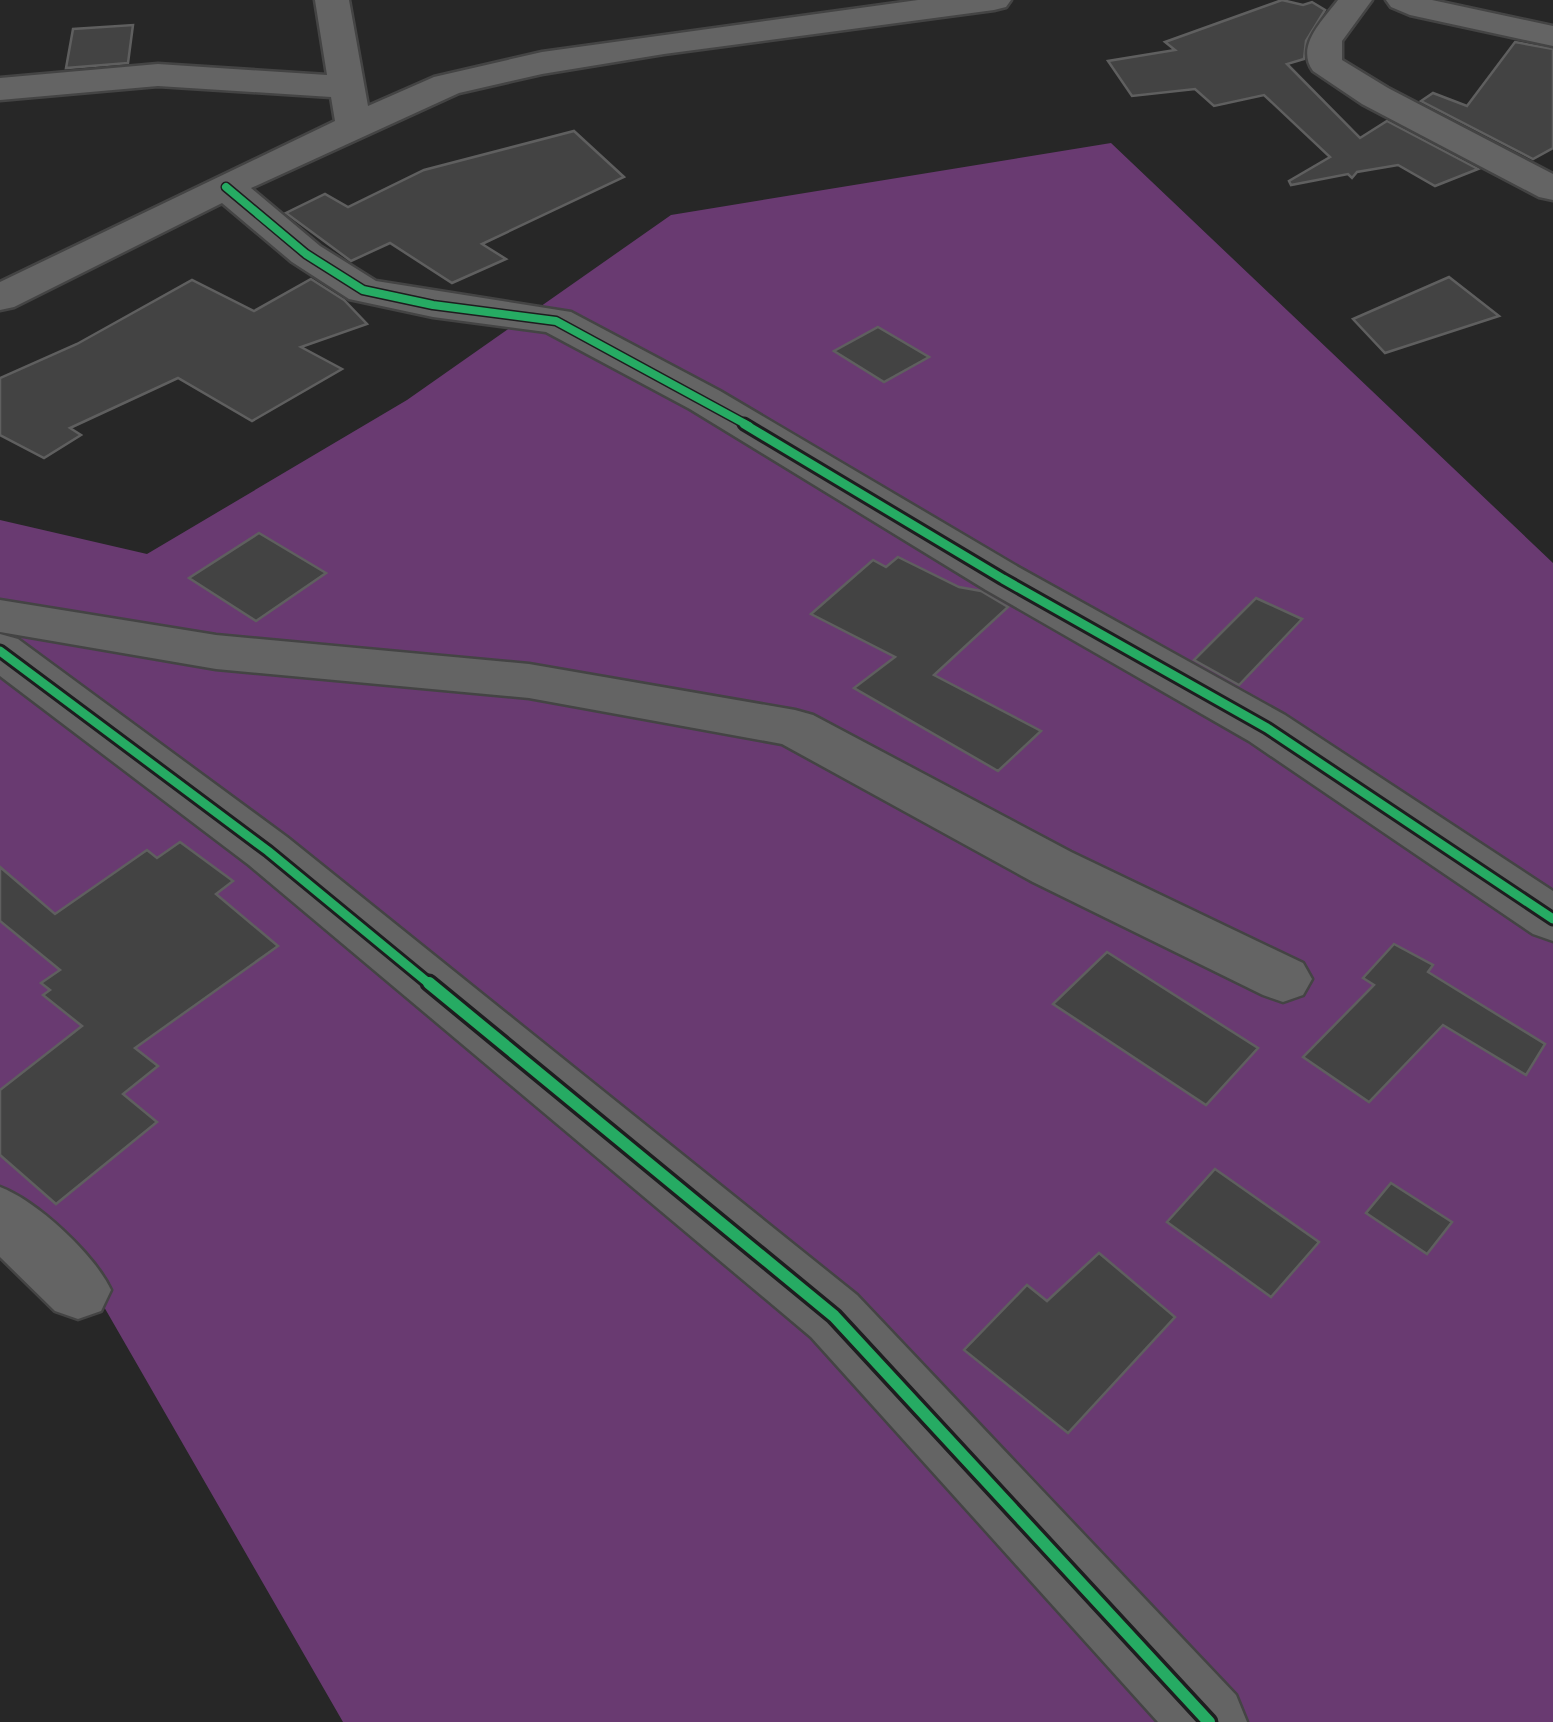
<svg xmlns="http://www.w3.org/2000/svg" width="1553" height="1722" font-family="'Varela Round',sans-serif">
	<rect width="100%" height="100%" fill="#272727"/>
	<!-- forest -->
	<polygon fill="#693a71" points="1111,143 1553,563 1553,1722 343,1722 92,1286 0,1186 0,520 147,554 407,400 671,215"/>
	<!-- building -->
	<g fill="#434343" stroke="#5f5f5f" stroke-width="2.5">
		<polygon points="1282,0 1303,5 1312,2 1325,10 1306,41 1304,59 1287,64 1360,138 1387,121 1478,169 1435,186 1398,165 1357,172 1352,178 1348,174 1291,185 1289,181 1330,157 1264,95 1214,106 1195,89 1132,96 1108,61 1175,50 1165,42"/>
		<polygon points="133,25 128,63 66,68 73,29"/>
		<polygon points="1515,42 1553,49 1553,148 1533,159 1421,101 1433,93 1467,106"/>
		<polygon points="574,131 624,177 482,244 506,259 452,283 390,243 351,261 286,213 325,194 348,207 424,170"/>
		<polygon points="1449,277 1499,316 1385,353 1353,319"/>
		<polygon points="311,279 344,300 367,324 301,347 342,369 252,421 178,378 70,428 81,435 44,458 0,435 0,378 77,344 192,280 254,311"/>
		<polygon points="878,327 929,357 884,382 834,351"/>
		<polygon points="259,533 326,573 256,621 189,578"/>
		<polygon points="898,557 959,587 981,591 1008,607 934,675 1041,731 998,771 854,688 895,657 811,614 873,560 886,567"/>
		<polygon points="1256,598 1302,619 1239,685 1194,660"/>
		<polygon points="180,842 233,881 216,894 278,946 135,1048 158,1066 123,1094 157,1122 56,1204 0,1155 0,1090 82,1026 43,995 50,990 41,983 60,970 0,921 0,867 55,914 147,850 157,858"/>
		<polygon points="1394,944 1433,965 1428,972 1545,1044 1526,1075 1443,1025 1369,1102 1303,1057 1374,985 1363,978"/>
		<polygon points="1107,952 1258,1048 1206,1105 1053,1004"/>
		<polygon points="1215,1169 1319,1242 1271,1297 1167,1222"/>
		<polygon points="1391,1183 1452,1222 1427,1254 1366,1213"/>
		<polygon points="1099,1253 1175,1317 1068,1433 964,1350 1027,1285 1047,1301"/>
	</g>
	<g fill="none" stroke-linecap="round" stroke-linejoin="round">
		<defs>
			<g id="minor">
				<polygon points="315,0 349,0 368,106 434,77 542,52 918,0 1011,0 1006,7 994,10 664,54 542,74 459,93 251,188 320,246 376,281 571,312 720,391 1020,568 1285,715 1553,891 1553,941 1533,934 1249,741 986,590 690,409 546,332 433,317 349,299 292,262 222,203 14,307 0,310 0,282 335,121 331,97 158,86 0,100 0,78 158,64 327,75"/>
				<path d="M1338,0H1372L1342,41V60L1388,88L1553,174V200L1539,197L1362,104L1313,71C1295,46 1323,20 1338,0Z"/>
				<polygon points="1386,0 1432,0 1553,26 1553,46 1410,15 1391,7"/>
				<polygon points="0,600 216,635 529,664 795,710 813,715 1071,852 1303,963 1312,979 1303,995 1283,1002 1263,995 1033,882 782,744 529,698 216,669 0,632"/>
				<polygon points="0,634 18,639 287,837 857,1295 1236,1695 1247,1722 1158,1722 811,1337 249,865 0,676"/>
				<path d="M0,1187C37,1201 94,1254 111,1290L101,1311L78,1319L55,1311L0,1257Z"/>
			</g>
		</defs>
		<!-- minor casing -->
		<use href="#minor" stroke="#444" stroke-width="5"/>
		<!-- minor -->
		<use href="#minor" fill="#646464" fill-rule="evenodd"/>
		<defs>
			<polyline id="cycleway-far2" points="226,187 306,254 363,290 433,305 556,321 749,426"/>
			<g id="cycleway-far1">
				<polyline points="744,424 1003,579 1267,728 1553,919"/>
				<polyline points="0,651 268,851 432,986"/>
			</g>
			<polyline id="cycleway" points="429,983 834,1316 1209,1722"/>
		</defs>
		<!-- cycleway-far2 casing -->
		<use href="#cycleway-far2" stroke="#1e1d1f" stroke-width="11"/>
		<!-- cycleway-far1 casing -->
		<use href="#cycleway-far1" stroke="#1e1d1f" stroke-width="15"/>
		<!-- cycleway casing -->
		<use href="#cycleway" stroke="#1e1d1f" stroke-width="19"/>
		<!-- cycleway-far2 -->
		<use href="#cycleway-far2" stroke="#26ab63" stroke-width="8"/>
		<!-- cycleway-far1 -->
		<use href="#cycleway-far1" stroke="#26ab63" stroke-width="9"/>
		<!-- cycleway -->
		<use href="#cycleway" stroke="#26ab63" stroke-width="12"/>
	</g>
</svg>
